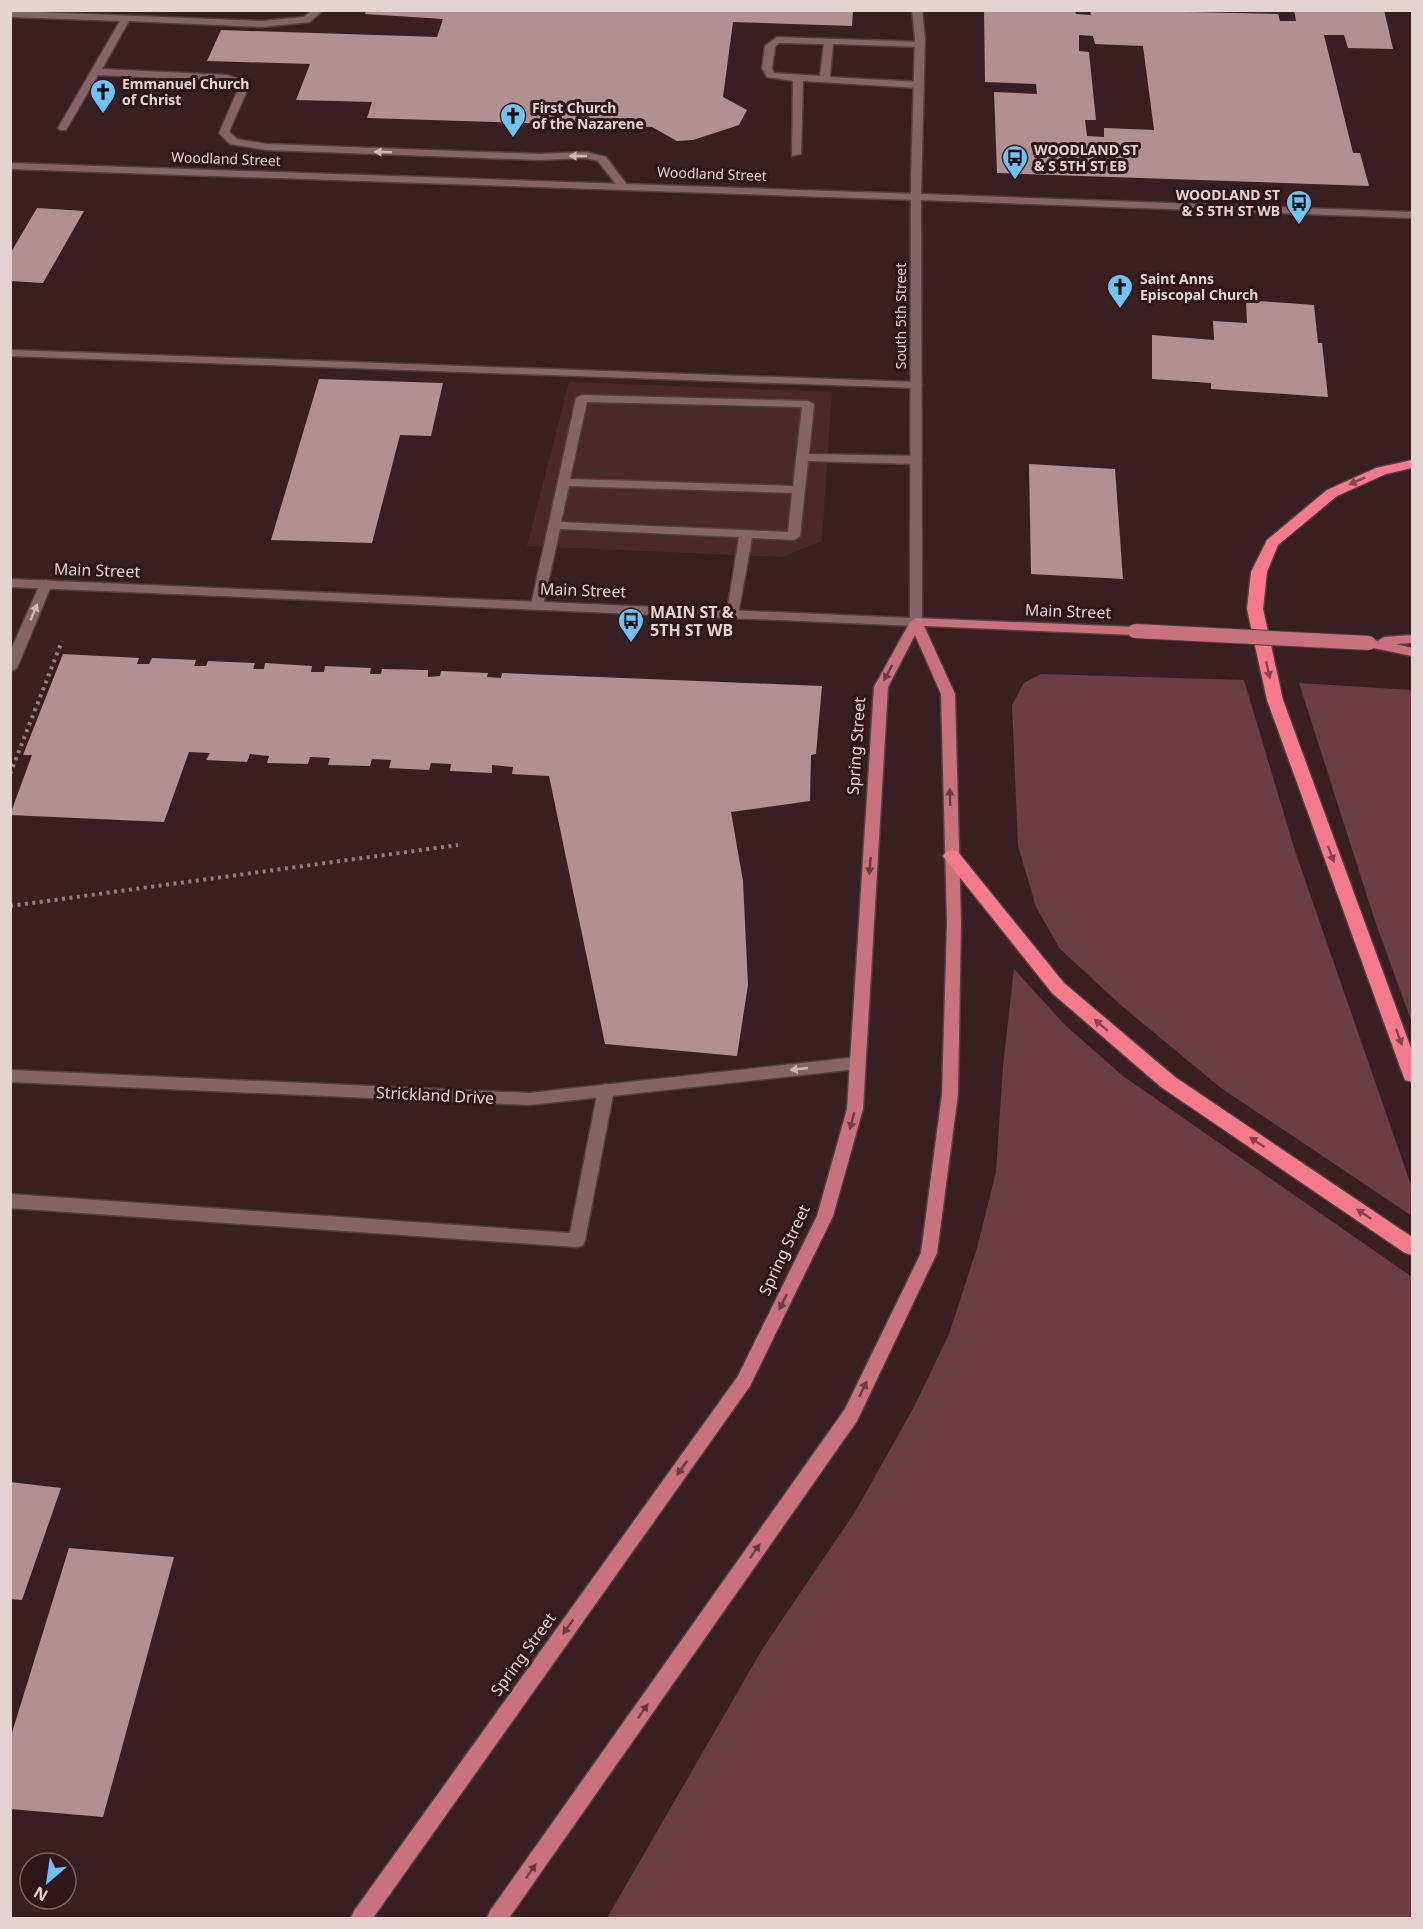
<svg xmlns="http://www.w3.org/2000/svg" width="1423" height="1929" font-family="'Noto Sans',sans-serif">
	<rect width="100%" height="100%" fill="#391f22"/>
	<!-- built -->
	<polygon fill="#49292d" points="569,382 832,392 822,541 782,557 527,546"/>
	<!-- green -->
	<g fill="#6b3e43">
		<polygon points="1041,674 1244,680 1295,851 1412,1188 1412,1216 1221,1088 1123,1007 1060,949 1036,907 1018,846 1012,705 1024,683"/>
		<polygon points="1299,683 1412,690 1412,1023 1375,921"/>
		<polygon points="1014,969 1065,1025 1123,1076 1412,1277 1412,1918 607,1918 763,1648 855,1512 915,1405 949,1334 977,1248 996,1172 1003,1066"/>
	</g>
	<!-- building -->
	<g fill="#b19092" fill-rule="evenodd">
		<polygon points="366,10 853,10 852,26 733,22 723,97 747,110 739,125 693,140 677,141 652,127 367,118 372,102 296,100 310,64 207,61 221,30 437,37 443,19 365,14"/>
		<path d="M984,10H1075L1076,14L1091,15L1090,10L1278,14L1280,21H1296L1294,10H1384L1393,49L1348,48L1344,35H1324L1353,153H1360L1369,186L997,173L994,92L1037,94L1036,84L985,82ZM1079,35L1093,36L1095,44L1143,46L1154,130L1104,128V137L1087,136L1085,120H1096L1089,52L1079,51Z"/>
		<polygon points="37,208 84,211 43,283 10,281 10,254"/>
		<polygon points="1246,300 1314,305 1318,343 1322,343 1328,397 1211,389 1211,383 1152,379 1152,335 1214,340 1213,321 1247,323"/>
		<polygon points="319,379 443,383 431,436 400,435 372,543 271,540"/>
		<polygon points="1029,464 1115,469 1123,579 1031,574"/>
		<polygon points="63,654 139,658 137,664 149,664 152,658 196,660 194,666 206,666 208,661 255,663 253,669 264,669 265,663 312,666 311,672 324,672 325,666 371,668 370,674 381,674 382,669 428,670 428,677 440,676 441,671 488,673 487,677 501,678 502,673 822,686 816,754 811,755 810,801 731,812 743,881 748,985 737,1056 605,1044 549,776 512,774 513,767 492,765 492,773 450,771 451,764 431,763 429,770 389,768 391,760 372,759 370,766 328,765 330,758 310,757 308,764 267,763 269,756 250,754 247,762 206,760 210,753 189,752 164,822 10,815 32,755 23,755"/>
		<polygon points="10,1482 61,1488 22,1600 10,1599"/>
		<polygon points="69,1548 174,1557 103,1817 10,1809 10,1739"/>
	</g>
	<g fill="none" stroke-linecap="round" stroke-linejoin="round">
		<defs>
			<g id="service">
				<polygon points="313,10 323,10 310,22 262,27 129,21 102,69 227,75 248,82 250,84 229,132 237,139 267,144 540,154 586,152 606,157 628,186 619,188 598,161 586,158 540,160 267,150 230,144 219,133 240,85 226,81 98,75 66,130 60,130 58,128 120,21 10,17 10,11 262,21 304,17"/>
				<path d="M777,37L923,42V46L920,47L833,44L830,77L919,82L924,85L919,88L803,81L801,154L792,156L793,81L767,77L762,68L765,46ZM779,43L824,44L820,76L774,73L772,68L775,47Z"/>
				<polygon points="10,350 916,382 922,385 916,388 10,356"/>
				<path d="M582,395L808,401L814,404L809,454L916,456L922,460L916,464L808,461L800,536L794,540L752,538L738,615L733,616L727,612L739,537L560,529L543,605L537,609L531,605L576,398ZM587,402L802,407L793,486L570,479ZM569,486L792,493L788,532L561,522Z"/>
				<polygon points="606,1084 612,1086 614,1090 585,1240 583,1245 577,1247 10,1208 10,1194 570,1233 598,1090 600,1086"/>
			</g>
			<g id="minor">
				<polygon points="46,580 52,584 17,668 10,672 10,652 40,584"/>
				<polygon points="857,1057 863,1059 865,1063 863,1067 857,1069 529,1105 10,1082 10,1070 529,1093"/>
			</g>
			<polygon id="tertiary" points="10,163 917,194 922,197 917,200 10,169"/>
			<polygon id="secondary" points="912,10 922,10 925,38 921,194 1412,212 1412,218 921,200 922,622 916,626 10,587 10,579 910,618 911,178 915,38"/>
			<g id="primary">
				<polygon points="916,618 1135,627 1141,631 1135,635 924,626 955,694 961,923 958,1094 937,1253 857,1421 509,1918 487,1918 490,1911 845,1409 921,1253 942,1094 947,923 941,694 915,635 888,687 863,1109 833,1216 750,1386 373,1918 351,1918 354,1911 738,1376 817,1216 847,1109 874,687 910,622"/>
				<polygon points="1412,635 1412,643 1396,644 1412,648 1412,656 1369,647 1362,643 1369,639 1378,641 1384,637"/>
			</g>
			<g id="motorway">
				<polygon points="1412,460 1412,468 1386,474 1337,496 1278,545 1267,572 1263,609 1283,700 1412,1051 1412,1082 1405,1080 1403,1075 1267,700 1247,609 1251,572 1267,540 1327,490 1376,468"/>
				<polygon points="952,850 958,852 1064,983 1175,1077 1412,1237 1412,1255 1405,1253 1161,1087 1052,993 946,860 943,856 946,852"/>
			</g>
		</defs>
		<!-- service casing -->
		<use href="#service" stroke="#523d3f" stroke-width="3"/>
		<!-- minor casing -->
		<use href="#minor" stroke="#523d3f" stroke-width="3"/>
		<!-- tertiary casing -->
		<use href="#tertiary" stroke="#523d3f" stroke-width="3"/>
		<!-- secondary casing -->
		<use href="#secondary" stroke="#523d3f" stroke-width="3"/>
		<!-- primary casing -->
		<use href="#primary" stroke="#523d3f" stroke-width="3"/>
		<!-- motorway casing -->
		<use href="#motorway" stroke="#523d3f" stroke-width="3"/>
		<!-- path -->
		<g stroke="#937d7f" stroke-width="4" stroke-dasharray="3 4.5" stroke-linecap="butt">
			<polyline points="10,774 62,641"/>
			<polyline points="10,906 458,845"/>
		</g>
		<!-- service -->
		<use href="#service" fill="#846567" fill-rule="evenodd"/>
		<!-- minor -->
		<use href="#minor" fill="#846567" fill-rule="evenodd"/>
		<!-- tertiary -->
		<use href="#tertiary" fill="#846567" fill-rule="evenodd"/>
		<!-- secondary -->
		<use href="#secondary" fill="#846567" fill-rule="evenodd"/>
		<!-- primary -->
		<use href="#primary" fill="#c8727d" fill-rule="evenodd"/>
		<!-- motorway -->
		<use href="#motorway" fill="#f57b8c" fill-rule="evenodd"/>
		<defs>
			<polyline id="primary-bridge" points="1135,631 1369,643"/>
		</defs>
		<!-- primary-bridge casing -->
		<use href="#primary-bridge" stroke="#523d3f" stroke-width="16" stroke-linecap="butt"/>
		<!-- primary-bridge -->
		<use href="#primary-bridge" stroke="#c8727d" stroke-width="14"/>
	</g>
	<!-- one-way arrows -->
	<defs><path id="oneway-solid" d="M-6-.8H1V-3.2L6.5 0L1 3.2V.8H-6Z" transform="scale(1.5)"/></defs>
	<g fill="#cdb8b9">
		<use href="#oneway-solid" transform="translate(383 152) rotate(-178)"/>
		<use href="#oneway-solid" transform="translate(578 156) rotate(180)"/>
		<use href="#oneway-solid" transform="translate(34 612) rotate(-67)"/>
		<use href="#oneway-solid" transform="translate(799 1069) rotate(174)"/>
	</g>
	<g fill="#88434d">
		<use href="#oneway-solid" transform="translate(1357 481) rotate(156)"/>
		<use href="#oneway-solid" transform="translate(1268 670) rotate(78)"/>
		<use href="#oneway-solid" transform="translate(1331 854) rotate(70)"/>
		<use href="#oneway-solid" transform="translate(1101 1025) rotate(-139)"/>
		<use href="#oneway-solid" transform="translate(1399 1037) rotate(70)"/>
		<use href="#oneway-solid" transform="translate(1257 1142) rotate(-146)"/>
		<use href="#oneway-solid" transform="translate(1364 1214) rotate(-146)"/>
	</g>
	<g fill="#6c3b41">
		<use href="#oneway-solid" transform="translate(888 673) rotate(118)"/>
		<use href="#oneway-solid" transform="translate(950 797) rotate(-91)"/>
		<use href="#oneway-solid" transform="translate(870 866) rotate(94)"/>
		<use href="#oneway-solid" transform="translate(852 1121) rotate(105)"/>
		<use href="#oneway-solid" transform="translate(783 1302) rotate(116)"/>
		<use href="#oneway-solid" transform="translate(863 1389) rotate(-64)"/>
		<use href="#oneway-solid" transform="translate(682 1468) rotate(126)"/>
		<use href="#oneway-solid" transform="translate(755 1551) rotate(-55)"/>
		<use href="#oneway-solid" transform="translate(568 1627) rotate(126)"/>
		<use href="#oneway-solid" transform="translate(643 1711) rotate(-55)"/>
		<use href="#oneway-solid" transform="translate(531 1871) rotate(-55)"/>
	</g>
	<!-- icons -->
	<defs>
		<symbol id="church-pin" viewBox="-11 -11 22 30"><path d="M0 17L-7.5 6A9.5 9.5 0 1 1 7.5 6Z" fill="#70c1f4" stroke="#2e1619"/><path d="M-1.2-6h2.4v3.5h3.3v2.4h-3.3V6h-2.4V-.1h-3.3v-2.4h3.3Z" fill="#111"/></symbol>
		<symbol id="bus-pin" viewBox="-11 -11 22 30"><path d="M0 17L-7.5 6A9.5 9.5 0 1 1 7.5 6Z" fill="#70c1f4" stroke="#2e1619"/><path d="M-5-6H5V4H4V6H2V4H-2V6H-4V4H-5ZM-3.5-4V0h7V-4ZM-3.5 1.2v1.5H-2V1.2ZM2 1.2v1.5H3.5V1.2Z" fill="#111"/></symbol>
	</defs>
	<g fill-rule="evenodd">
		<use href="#church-pin" x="88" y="77" width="30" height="40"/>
		<use href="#church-pin" x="498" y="101" width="30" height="40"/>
		<use href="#bus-pin" x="1000" y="143" width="30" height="40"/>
		<use href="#bus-pin" x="1284" y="188" width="30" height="40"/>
		<use href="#church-pin" x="1105" y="272" width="30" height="40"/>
		<use href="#bus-pin" x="616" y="606" width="30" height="40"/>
	</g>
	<g text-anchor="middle" stroke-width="6" stroke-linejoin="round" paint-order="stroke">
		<!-- far-poi labels -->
		<g font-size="14" font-weight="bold" fill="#e5d3d4" stroke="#2e1619" text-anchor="start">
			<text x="122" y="89">Emmanuel Church<tspan x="122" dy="16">of Christ</tspan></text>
			<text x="532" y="113">First Church<tspan x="532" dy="16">of the Nazarene</tspan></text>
			<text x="1034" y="155">WOODLAND ST<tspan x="1034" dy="16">&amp; S 5TH ST EB</tspan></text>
			<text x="1280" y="200" text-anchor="end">WOODLAND ST<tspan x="1280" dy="16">&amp; S 5TH ST WB</tspan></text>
			<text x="1140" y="284">Saint Anns<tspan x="1140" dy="16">Episcopal Church</tspan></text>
		</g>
		<!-- far-street labels -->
		<g font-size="14" fill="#e5d3d4" stroke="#2e1619">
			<text transform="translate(226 159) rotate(2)" y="5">Woodland Street</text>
			<text transform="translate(712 174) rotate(2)" y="5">Woodland Street</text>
			<text transform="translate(901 316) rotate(-90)" y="5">South 5th Street</text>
		</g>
		<!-- street labels -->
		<g font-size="16" fill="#e5d3d4" stroke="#2e1619">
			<text transform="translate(97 570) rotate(2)" y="6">Main Street</text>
			<text transform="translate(583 590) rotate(2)" y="6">Main Street</text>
			<text transform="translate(1068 611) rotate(2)" y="6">Main Street</text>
			<text transform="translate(856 746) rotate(-86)" y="6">Spring Street</text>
			<text transform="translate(435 1095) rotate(3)" y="6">Strickland Drive</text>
			<text transform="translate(784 1250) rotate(-65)" y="6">Spring Street</text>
			<text transform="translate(523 1654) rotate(-54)" y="6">Spring Street</text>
		</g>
		<!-- poi labels -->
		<g font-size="16" font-weight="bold" fill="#e5d3d4" stroke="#2e1619" text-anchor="start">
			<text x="650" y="618">MAIN ST &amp;<tspan x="650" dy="18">5TH ST WB</tspan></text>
		</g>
	</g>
	<!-- border -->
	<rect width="1423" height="1929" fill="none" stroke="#e5d3d4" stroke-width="24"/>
	<!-- north arrow -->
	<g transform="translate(48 1881) rotate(209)"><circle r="28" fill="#2e1619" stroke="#776264" stroke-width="1.5"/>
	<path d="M0-4.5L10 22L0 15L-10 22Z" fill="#70c1f4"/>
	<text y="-9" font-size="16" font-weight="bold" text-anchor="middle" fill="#e5d3d4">N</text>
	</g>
</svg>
